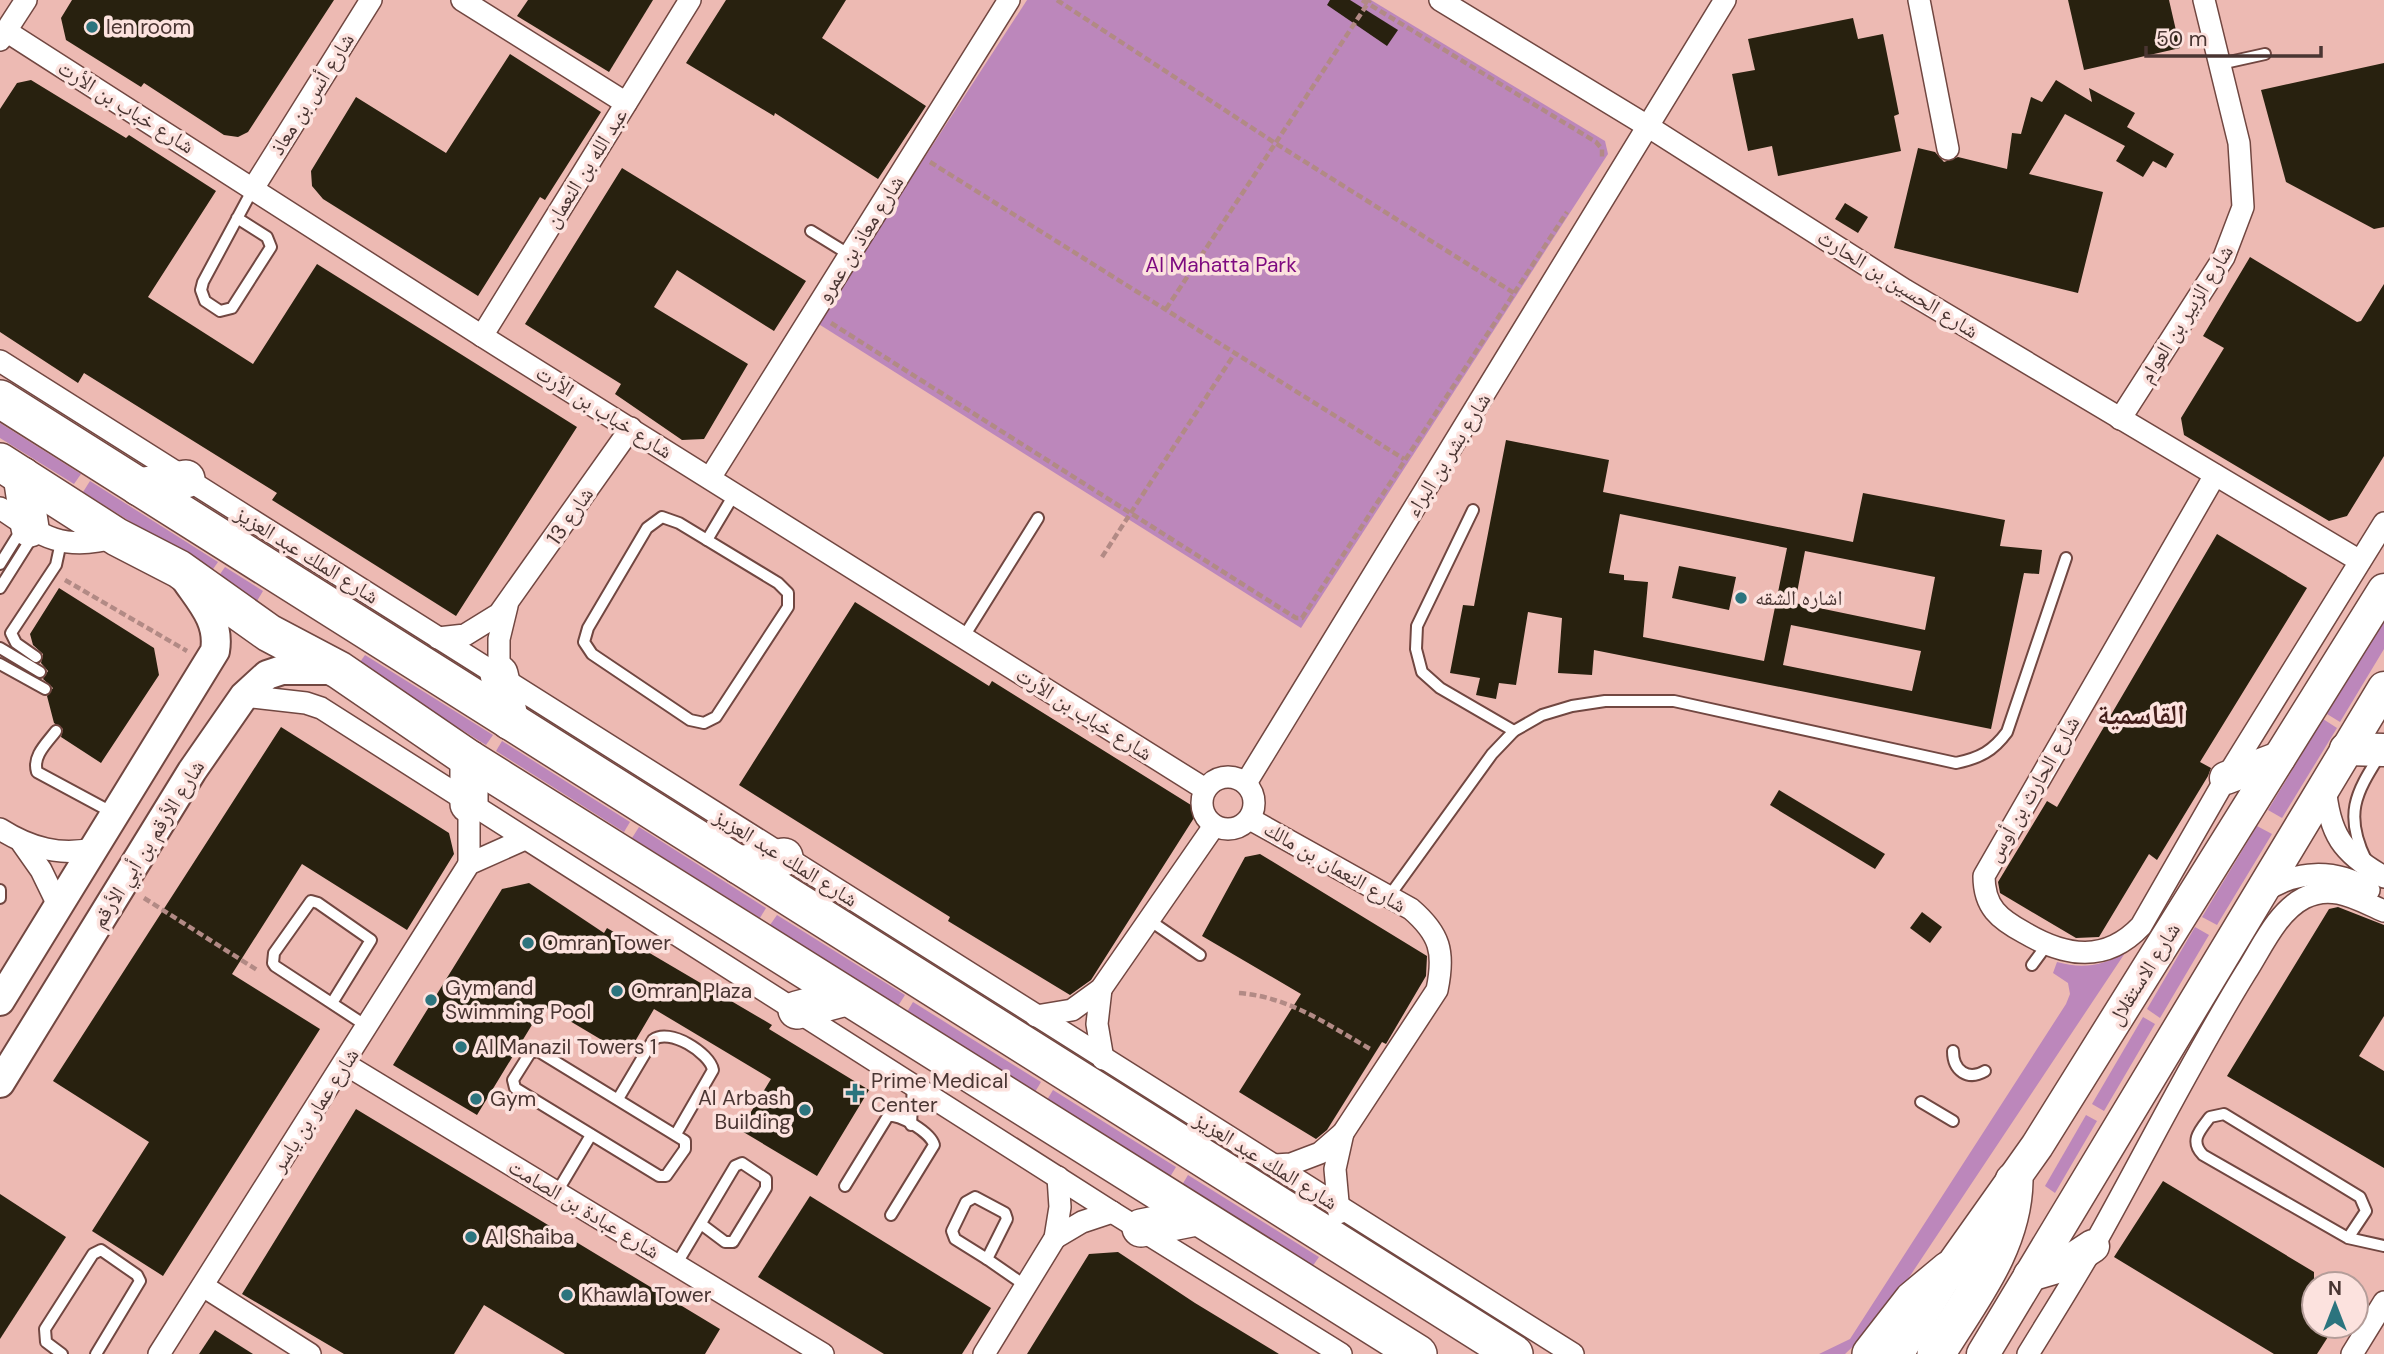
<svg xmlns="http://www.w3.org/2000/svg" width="2384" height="1354" font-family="'DM Sans','Noto Naskh Arabic',sans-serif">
	<rect width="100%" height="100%" fill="#edbab3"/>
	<!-- green -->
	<g fill="#bc87bb">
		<polygon points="1027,0 1371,0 1605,141 1608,154 1301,628 817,323"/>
		<polygon points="0,423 81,474 74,484 0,438"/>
		<polygon points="90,481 218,562 211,572 83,492"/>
		<polygon points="225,567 263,591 257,601 218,577"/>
		<polygon points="2384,620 2384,649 2340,722 2327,714"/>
		<polygon points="365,655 493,735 486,745 358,665"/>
		<polygon points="2323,719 2337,728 2282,818 2268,810"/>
		<polygon points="502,741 630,822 624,832 496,751"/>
		<polygon points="2257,826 2272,834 2217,925 2202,917"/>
		<polygon points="639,827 766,908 760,918 632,838"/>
		<polygon points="777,915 905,995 898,1006 770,925"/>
		<polygon points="2195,927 2209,935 2160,1018 2147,1009"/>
		<path d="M2125,953L1880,1321L1845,1354H1819L1850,1339L2066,1004L2070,994L2068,983L2053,973L2057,962C2082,969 2102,966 2125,953Z"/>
		<polygon points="913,1002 1041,1082 1035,1092 907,1012"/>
		<polygon points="2143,1017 2155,1024 2104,1111 2092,1104"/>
		<polygon points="1053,1090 1176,1167 1170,1177 1047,1100"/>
		<polygon points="2086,1115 2097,1121 2055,1193 2045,1186"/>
		<polygon points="1188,1175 1319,1257 1312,1267 1182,1185"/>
	</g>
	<!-- building -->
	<g fill="#28210f" fill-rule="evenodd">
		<polygon points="72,0 334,0 248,132 238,137 224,135 144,83 141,87 66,40 61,18"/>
		<polygon points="528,0 653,0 609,72 517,16"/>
		<polygon points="726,0 846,0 822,38 926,106 878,179 775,113 774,116 686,63"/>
		<polygon points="1330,0 1350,0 1398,30 1387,46 1327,5"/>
		<polygon points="2068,0 2169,0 2180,48 2084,70"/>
		<polygon points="1853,18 1858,39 1883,34 1899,114 1894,116 1901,151 1778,176 1772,146 1748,151 1732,74 1755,70 1748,39"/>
		<polygon points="510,54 601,112 545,200 540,197 478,296 323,199 312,186 311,171 356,97 446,153"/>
		<polygon points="2384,63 2384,227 2374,229 2286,182 2261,90"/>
		<polygon points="31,80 126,138 129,135 216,191 148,297 253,364 317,264 577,427 456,616 272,500 277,493 84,373 78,383 0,332 0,109 17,83"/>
		<polygon points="2056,80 2092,102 2089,88 2135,113 2127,127 2174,154 2166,168 2153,161 2143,177 2116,161 2125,146 2065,114 2029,174 2103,192 2078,293 1894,248 1918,148 1935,152 1944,162 1958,157 2007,169 2012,133 2021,134 2031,97 2042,102"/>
		<polygon points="622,168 806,281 774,331 677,270 654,307 748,364 704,439 682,440 615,394 621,384 525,324"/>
		<polygon points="1845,203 1868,217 1858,233 1835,219"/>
		<polygon points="2250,257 2357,322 2361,321 2384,284 2384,456 2347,516 2329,521 2184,435 2181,418 2224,348 2203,336"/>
		<path d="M1506,440L1609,460L1603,492L1853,542L1863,493L2005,520L2000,546L2042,550L2039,574L2024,573L1991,729L1594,650L1592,675L1558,673L1562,618L1528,612L1516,685L1499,683L1496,699L1476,695L1480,678L1450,673L1463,605L1474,606ZM1620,514L1787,548L1764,661L1643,637L1648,582L1624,580V575L1609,573ZM1805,551L1935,577L1925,630L1795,603ZM1791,625L1921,651L1912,691L1783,665Z"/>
		<polygon points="2217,534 2307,588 2200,762 2211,768 2208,776 2157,860 2149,854 2099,937 2076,938 2000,893 1998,882 2047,801 2057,807"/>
		<polygon points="1679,566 1736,577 1729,610 1672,598"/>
		<polygon points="59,588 154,648 159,675 101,763 61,737 63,729 54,723 47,696 53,688 43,679 48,671 41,663 43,654 33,645 30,634"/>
		<polygon points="855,602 989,686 992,681 1199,810 1091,980 1070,995 948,921 950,917 739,785"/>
		<polygon points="281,727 449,833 454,854 407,930 302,864 232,974 320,1029 163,1276 92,1231 149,1142 53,1081"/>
		<polygon points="1779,790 1885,854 1875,869 1770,805"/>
		<polygon points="1260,854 1427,956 1426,976 1386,1044 1382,1042 1327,1130 1316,1139 1239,1092 1301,994 1202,936 1245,857"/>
		<polygon points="529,883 604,933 607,928 772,1025 769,1029 869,1090 817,1176 740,1130 771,1079 654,1009 627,1055 548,1008 545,1012 541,1010 477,1115 393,1065 502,889"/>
		<polygon points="2338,907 2384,925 2384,1016 2359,1056 2384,1071 2384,1168 2227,1076 2329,909"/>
		<polygon points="1922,912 1942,927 1930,943 1910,928"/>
		<polygon points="356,1109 720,1329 705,1354 565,1354 484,1305 454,1354 344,1354 242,1294"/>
		<polygon points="2163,1181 2314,1272 2314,1326 2335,1326 2317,1354 2274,1354 2114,1257"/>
		<polygon points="0,1194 66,1237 0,1339"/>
		<polygon points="810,1196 991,1308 962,1354 884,1354 758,1277"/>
		<polygon points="1118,1252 1195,1303 1279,1354 1027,1354 1089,1254"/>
		<polygon points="215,1330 253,1354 199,1354"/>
	</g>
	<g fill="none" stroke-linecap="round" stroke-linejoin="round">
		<defs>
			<g id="lane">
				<polyline points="2220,64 2265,54"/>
				<polyline points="237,218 267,237 271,247 232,308 220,311 205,301 201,290 203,282 254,187"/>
				<polyline points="811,231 850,255"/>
				<polyline points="1473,510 1417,626 1416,649 1422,672 1440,688 1514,731"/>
				<polygon points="662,517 679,523 778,583 788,593 788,607 716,717 704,723 690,720 592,654 584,642 588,628 647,528"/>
				<polyline points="707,540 735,493"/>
				<polyline points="0,564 23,527"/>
				<polyline points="0,588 34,534"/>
				<polyline points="963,638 1038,518"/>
				<polyline points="0,648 40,672"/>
				<polyline points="36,657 16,643 11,633 56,565 61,542"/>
				<polyline points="0,664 45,689"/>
				<path d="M56,731C47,743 32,756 37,772L115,814"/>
				<path d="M2366,860C2344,815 2355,794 2380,755"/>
				<polyline points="0,890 0,898"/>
				<path d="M1390,895L1492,754L1514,731L1542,715L1572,706L1605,701H1674L1956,763C1980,758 1993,751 2007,732L2066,558"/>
				<polyline points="1149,920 1200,955"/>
				<polyline points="2032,965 2046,946"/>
				<polyline points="332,1003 371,940 318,903 311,901 274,953 273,963 275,966 368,1027"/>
				<polygon points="538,1051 685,1141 685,1149 666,1176 659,1176 515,1088 513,1080 530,1053"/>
				<path d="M1953,1051C1953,1071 1968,1081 1985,1071"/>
				<path d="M618,1099L653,1040C669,1027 710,1053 713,1070L676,1134"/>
				<polyline points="1921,1102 1953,1121"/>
				<polyline points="911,1125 913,1084"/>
				<path d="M845,1186L888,1116C899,1113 931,1133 934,1145L891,1215"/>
				<polyline points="557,1192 591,1135"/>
				<polygon points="975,1197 1005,1213 1007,1219 987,1259 955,1239 952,1231 966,1202"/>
				<path d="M2348,1238L2366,1211L2360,1197L2224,1114L2210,1117C2200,1130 2189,1141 2203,1155L2348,1238L2384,1246"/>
				<polyline points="987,1259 1026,1286"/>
				<polyline points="676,1265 735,1166 742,1163 766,1179 766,1188 733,1242 725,1242 701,1224"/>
				<polyline points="62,1354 46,1342 45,1329 93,1254 101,1250 137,1275 140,1281 96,1354"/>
			</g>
			<g id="street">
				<polyline points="462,0 626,103"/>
				<polyline points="1440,0 1649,127 1905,290 2360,561"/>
				<polyline points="1919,0 1948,149"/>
				<polyline points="6,31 482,336 1205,789"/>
				<polyline points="0,40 26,0"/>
				<polyline points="254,187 371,0"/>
				<polyline points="482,336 690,0"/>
				<polyline points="0,361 1573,1354"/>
				<polyline points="2120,419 2224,257 2243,207 2239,143 2204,0"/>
				<path d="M2215,475L1984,876C1984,907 1999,919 2025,933C2066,957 2106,963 2141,926L2226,778L2384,523"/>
				<polyline points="710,478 1009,0"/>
				<path d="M0,508C42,537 64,552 117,537"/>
				<polyline points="438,638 465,635 499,614 631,428"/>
				<polyline points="499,674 499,639 507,606"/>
				<polyline points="244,696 306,703 321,708 1112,1212 1341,1354"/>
				<circle cx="1228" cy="803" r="26"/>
				<polyline points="1246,783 1725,0"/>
				<path d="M2325,785C2329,834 2342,853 2384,877"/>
				<path d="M1250,819L1411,909C1440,934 1445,952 1437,990L1343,1133L1320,1153L1291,1164L1275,1165"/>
				<path d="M0,829C30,848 61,857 96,848"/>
				<polyline points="22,843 41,870 59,907"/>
				<polyline points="469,864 469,804"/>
				<path d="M2262,893C2295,870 2335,868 2369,890"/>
				<polyline points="1101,989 1097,1024 1103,1059"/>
				<polyline points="1036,1016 1072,1010 1101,989 1214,826"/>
				<polyline points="345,1064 823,1354"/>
				<polyline points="1339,1213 1335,1169 1343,1133"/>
				<polyline points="1055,1238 1082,1222 1112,1212"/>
				<polyline points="203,1286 310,1354"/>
				<polyline points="159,1354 469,864 525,839"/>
				<polyline points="984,1354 1055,1238 1060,1207 1058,1177"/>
				<path d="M2028,1354C2050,1318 2073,1282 2094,1245C2145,1154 2191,1061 2246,972C2262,947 2277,912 2304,898C2333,883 2358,900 2384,911"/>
				<polyline points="2352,1354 2384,1302"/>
			</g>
			<g id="secondary">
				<path d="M0,1001L215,651C220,622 202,603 186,580"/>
				<polyline points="0,1083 192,771 244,696 267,675 282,670 334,670"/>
			</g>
			<g id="primary">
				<polyline points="2346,749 2383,750"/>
				<polyline points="2226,778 2279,758"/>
				<polyline points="2030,1275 2064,1265 2093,1246"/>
				<polyline points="1897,1354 1949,1270 2037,1146 2384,590"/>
				<polyline points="1983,1354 2384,688"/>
			</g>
			<g id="highway">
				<polyline points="0,399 1514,1354"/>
				<polyline points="0,462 117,537 179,569 269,633 339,670 469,759 1418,1354"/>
				<polyline points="22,476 30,528"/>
				<polyline points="139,487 186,479"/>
				<polyline points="499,674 510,721"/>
				<polyline points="469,804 469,759"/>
				<polyline points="739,865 784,857"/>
				<polyline points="797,1010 846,997"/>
				<polyline points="1141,1228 1196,1217"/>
				<polyline points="1871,1354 1913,1300 1949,1270"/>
				<path d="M1936,1354C1969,1300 2013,1247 2014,1181"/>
			</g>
		</defs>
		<!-- lane casing -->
		<use href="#lane" stroke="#714741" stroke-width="14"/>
		<!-- street casing -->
		<use href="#street" stroke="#714741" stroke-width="24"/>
		<!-- secondary casing -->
		<use href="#secondary" stroke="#714741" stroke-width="32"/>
		<!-- primary casing -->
		<use href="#primary" stroke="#714741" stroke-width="35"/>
		<!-- highway casing -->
		<use href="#highway" stroke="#714741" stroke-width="40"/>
		<!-- path -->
		<g stroke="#b28a85" stroke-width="4.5" stroke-dasharray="7 3.5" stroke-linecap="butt">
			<polyline points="1057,0 1275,143 1514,293"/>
			<polyline points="1362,0 1596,142 1602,149 1602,158"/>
			<polyline points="930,162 1404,459"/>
			<polyline points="1166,309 1370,0"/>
			<polyline points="831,323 1296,618 1302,618 1567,212"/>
			<polyline points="1102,557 1235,353"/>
			<polyline points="65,580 187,651"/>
			<polyline points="144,898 257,970"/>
			<path d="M1239,993C1290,997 1328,1025 1372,1050"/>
		</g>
		<!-- lane -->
		<use href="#lane" stroke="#fff" stroke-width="10"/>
		<!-- street -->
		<use href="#street" stroke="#fff" stroke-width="21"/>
		<!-- secondary -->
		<use href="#secondary" stroke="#fff" stroke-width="28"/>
		<!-- primary -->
		<use href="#primary" stroke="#fff" stroke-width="32"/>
		<!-- highway -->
		<use href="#highway" stroke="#fff" stroke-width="37"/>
	</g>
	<!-- markers -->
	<g fill="#2c747e" stroke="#fce2de" stroke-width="2.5">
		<circle cx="92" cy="27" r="7"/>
		<circle cx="1741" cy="598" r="7"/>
		<circle cx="528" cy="943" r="7"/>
		<circle cx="617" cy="991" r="7"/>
		<circle cx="431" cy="1000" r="7"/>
		<circle cx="461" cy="1047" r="7"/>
		<path d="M851.5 1082.5h7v7h7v7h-7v7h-7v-7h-7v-7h7z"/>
		<circle cx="476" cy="1099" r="7"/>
		<circle cx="805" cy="1110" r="7"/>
		<circle cx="471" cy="1237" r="7"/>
		<circle cx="567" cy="1295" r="7"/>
	</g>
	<g text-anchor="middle" stroke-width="7" stroke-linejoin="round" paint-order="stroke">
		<!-- poi labels -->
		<g font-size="21" fill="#493532" stroke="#fce2de" text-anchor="start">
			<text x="106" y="34">len room</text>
			<text x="1755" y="605">اشاره الشقه</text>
			<text x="542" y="950">Omran Tower</text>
			<text x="445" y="995">Gym and<tspan x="445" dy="24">Swimming Pool</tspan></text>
			<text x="631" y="998">Omran Plaza</text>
			<text x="475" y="1054">Al Manazil Towers 1</text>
			<text x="871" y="1088">Prime Medical<tspan x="871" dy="24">Center</tspan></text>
			<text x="791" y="1105" text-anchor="end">Al Arbash<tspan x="791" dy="24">Building</tspan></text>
			<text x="490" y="1106">Gym</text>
			<text x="485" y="1244">Al Shaiba</text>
			<text x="581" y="1302">Khawla Tower</text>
		</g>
		<!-- street labels -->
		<g font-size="21" fill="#493532" stroke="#fce2de">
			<text transform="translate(312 94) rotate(-58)" y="7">شارع أنس بن معاذ</text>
			<text transform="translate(126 107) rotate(32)" y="7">شارع خباب بن الأرت</text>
			<text transform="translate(586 168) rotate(-58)" y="7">عبد الله بن النعمان</text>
			<text transform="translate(860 239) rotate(-58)" y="7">شارع معاذ بن عمرو</text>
			<text transform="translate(1898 284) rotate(32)" y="7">شارع الحسين بن الحارث</text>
			<text transform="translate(2186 314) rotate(-58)" y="7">شارع الزبير بن العوام</text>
			<text transform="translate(604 412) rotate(32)" y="7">شارع خباب بن الأرت</text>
			<text transform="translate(1448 455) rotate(-58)" y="7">شارع بشر بن البراء</text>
			<text transform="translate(570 516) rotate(-55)" y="7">شارع 13</text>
			<text transform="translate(307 555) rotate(32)" y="7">شارع الملك عبد العزيز</text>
			<text transform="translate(1084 714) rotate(32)" y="7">شارع خباب بن الأرت</text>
			<text transform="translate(2033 789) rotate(-60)" y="7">شارع الحارث بن أوس</text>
			<text transform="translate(148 844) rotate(-58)" y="7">شارع الأرقم بن أبي الأرقم</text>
			<text transform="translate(786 858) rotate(32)" y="7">شارع الملك عبد العزيز</text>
			<text transform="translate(1335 867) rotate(30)" y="7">شارع النعمان بن مالك</text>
			<text transform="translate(2144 974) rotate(-58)" y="7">شارع الاستقلال</text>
			<text transform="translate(315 1110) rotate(-57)" y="7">شارع عمار بن ياسر</text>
			<text transform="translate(1266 1161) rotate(32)" y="7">شارع الملك عبد العزيز</text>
			<text transform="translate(584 1209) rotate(31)" y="7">شارع عبادة بن الصامت</text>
		</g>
		<!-- park labels -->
		<g font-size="21" fill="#7d097f" stroke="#fce2de">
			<text x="1221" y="272">Al Mahatta Park</text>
		</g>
		<!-- district labels -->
		<g font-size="28" font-weight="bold" fill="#431d19" stroke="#fce2de">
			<text x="2141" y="724">القاسمية</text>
		</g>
	</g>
	<!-- north arrow -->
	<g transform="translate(2335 1305)"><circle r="33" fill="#fce2de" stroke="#b49d99" stroke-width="2"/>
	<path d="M0-5L12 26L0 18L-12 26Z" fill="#2c747e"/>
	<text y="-10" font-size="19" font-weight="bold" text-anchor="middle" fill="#493532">N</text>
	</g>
	<!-- scale -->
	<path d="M2146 46v10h175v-10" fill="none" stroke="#493532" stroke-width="3.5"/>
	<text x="2156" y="46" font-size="21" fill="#493532" stroke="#fce2de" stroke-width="5" paint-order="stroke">50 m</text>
</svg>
